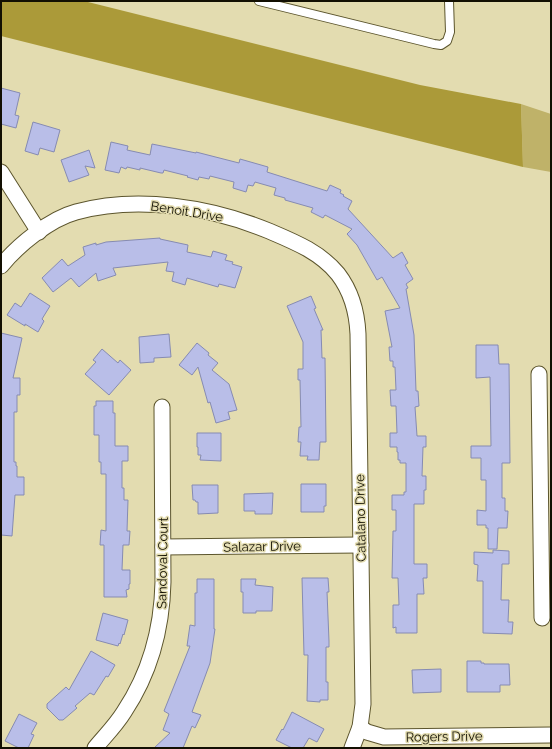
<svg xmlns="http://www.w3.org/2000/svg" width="552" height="749" font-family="Raleway,sans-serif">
	<rect width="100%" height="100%" fill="#e3dcb0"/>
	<!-- green -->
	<polygon fill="#bfb269" points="521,104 551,114 551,172 523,167"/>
	<!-- forest -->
	<polygon fill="#ab9a39" points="1,1 84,1 420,85 521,104 523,167 1,36"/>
	<!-- building -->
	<g fill="#b9bee8" stroke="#868bb2">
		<polygon points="1,88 20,93 15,115 19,116 16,128 1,124"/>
		<polygon points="33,122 60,130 54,152 40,148 38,155 25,151"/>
		<polygon points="111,142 128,146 127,150 150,155 152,144 196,153 196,152 239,163 240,159 268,167 267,172 327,191 330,185 341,190 340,193 344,195 343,196 352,201 348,209 393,258 402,252 408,263 405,265 413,279 406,284 408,288 406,289 414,335 416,391 418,391 419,406 415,407 417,436 426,436 426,447 423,447 422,476 426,476 426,490 424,490 424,504 414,504 414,564 427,564 427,578 423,578 424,594 417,594 417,633 396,633 396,627 393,628 393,605 399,605 398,578 392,578 393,531 396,531 396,510 392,510 392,495 404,495 404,492 406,492 406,463 400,463 400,460 398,460 398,452 397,452 397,447 390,447 390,433 397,433 396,406 391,406 390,390 396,390 395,367 393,367 393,361 390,361 389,347 392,347 385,311 400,308 382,277 377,280 357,245 347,234 352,229 325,215 323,218 311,212 313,208 285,200 285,198 274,195 276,188 255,182 253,186 248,185 246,192 233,188 234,182 210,176 209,179 199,177 198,180 187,177 188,176 164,170 163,173 161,173 140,168 140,170 127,167 126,169 121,167 119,173 105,170"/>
		<polygon points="89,150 95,168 85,166 89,175 69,182 61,160"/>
		<polygon points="160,238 160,239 188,245 187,252 211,257 213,251 227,255 225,260 233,262 232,264 242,267 235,288 219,284 218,287 187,278 185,285 172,281 174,272 166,271 168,262 113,268 116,275 98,281 96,273 79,287 71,278 53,292 42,278 62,259 68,266 85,255 83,247 96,243 96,245 106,242"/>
		<polygon points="30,293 50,306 42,319 44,321 38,332 25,324 25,326 7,315 15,303 21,307"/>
		<polygon points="311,296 316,308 314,309 323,330 321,330 322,358 325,358 326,442 320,442 319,460 307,460 308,456 300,456 301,442 298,442 299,427 301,427 300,380 298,380 298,369 303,369 303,342 287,306"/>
		<polygon points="1,333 22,338 13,378 20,378 20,395 17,395 17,412 14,412 14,462 16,462 16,466 17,466 17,477 24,477 24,495 15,495 12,536 1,535"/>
		<polygon points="169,334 171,357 154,358 154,362 140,363 139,337"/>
		<polygon points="197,343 209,353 208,355 218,363 212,370 229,384 237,410 228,412 230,419 216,423 210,402 208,403 198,367 192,375 179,365"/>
		<polygon points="476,345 498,345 499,364 509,364 510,463 502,463 502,498 505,498 505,511 508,511 507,528 498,528 497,549 488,549 488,528 486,528 486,525 477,525 477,510 486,511 486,480 481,480 481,458 471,458 471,446 491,446 490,377 476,378"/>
		<polygon points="102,349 118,363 120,360 131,370 109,395 85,374 96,362 93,360"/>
		<polygon points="96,401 113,401 113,413 115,413 115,446 128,446 128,461 122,461 122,488 124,488 124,500 128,500 127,531 130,531 129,545 123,545 122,570 130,570 130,584 129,584 129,589 126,590 127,597 104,597 104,545 100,545 101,530 106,531 106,474 101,474 101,462 99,462 99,435 94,435 94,406 96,406"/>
		<polygon points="197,433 221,433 221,461 200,460 201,455 198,455 198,447 197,447"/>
		<polygon points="301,484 326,484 326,506 324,506 324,512 301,512"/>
		<polygon points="192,485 218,485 218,513 198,514 198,502 196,502 195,500 193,500"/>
		<polygon points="273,493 272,514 255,514 255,511 244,511 244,494"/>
		<polygon points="493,550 509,551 509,564 502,564 501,600 509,600 508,622 513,622 512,634 483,633 483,581 477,581 478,565 474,564 474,552 493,553"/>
		<polygon points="302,578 328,578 329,592 327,592 329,641 329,647 326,647 326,682 328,682 328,700 320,700 320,702 307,701 308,655 304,655"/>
		<polygon points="197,579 214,579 214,629 215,629 210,663 192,712 201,715 195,728 192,726 183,748 154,748 170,733 163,730 169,714 164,711 190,646 187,646 190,625 195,626 195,593 197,593"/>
		<polygon points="241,579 256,579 255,585 273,587 272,611 256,611 256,613 243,613 243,592 241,592"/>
		<polygon points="103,613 128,620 124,635 123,634 120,644 119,643 118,646 96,640"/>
		<polygon points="91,651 115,665 108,677 106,676 94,695 90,693 75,706 77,708 63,720 59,720 47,708 47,704 66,687 69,690"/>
		<polygon points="467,661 481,661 481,663 484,663 484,664 509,664 510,685 500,685 500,692 467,692"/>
		<polygon points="441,669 441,692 413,693 412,670"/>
		<polygon points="292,712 324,729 317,742 309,738 303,748 292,748 276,740 282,729 283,730"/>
		<polygon points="19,714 37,723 31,734 34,735 28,748 19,748 5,741"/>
	</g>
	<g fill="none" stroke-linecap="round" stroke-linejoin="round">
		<defs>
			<polyline id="lane" points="259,1 434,44 441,45 447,41 450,32 449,1"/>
			<g id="street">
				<polyline points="1,172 39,232"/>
				<path d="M1,266C18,245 50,219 76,212C138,195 211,207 269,231C295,242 320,252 338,274C351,291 357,312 358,334L363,704L360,727L352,748"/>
				<polyline points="539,374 542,618"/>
				<polyline points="163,547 361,545"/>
				<polyline points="360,727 367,732 384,737 551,735"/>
				<path d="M95,748C105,736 116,725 124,712C150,673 162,629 163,582L162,407"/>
			</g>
		</defs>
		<!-- lane casing -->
		<use href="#lane" stroke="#5c552d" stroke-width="10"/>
		<!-- street casing -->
		<use href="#street" stroke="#5c552d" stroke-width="17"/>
		<!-- lane -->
		<use href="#lane" stroke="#fff" stroke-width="8"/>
		<!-- street -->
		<use href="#street" stroke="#fff" stroke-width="15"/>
	</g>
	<g text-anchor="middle" stroke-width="3" stroke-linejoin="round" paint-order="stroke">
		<!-- street labels -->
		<g font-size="13" fill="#120f02" stroke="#e3dcb0">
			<text transform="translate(187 211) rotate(9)" y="5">Benoit Drive</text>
			<text transform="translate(360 518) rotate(-91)" y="5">Catalano Drive</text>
			<text transform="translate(262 546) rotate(-1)" y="5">Salazar Drive</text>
			<text transform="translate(162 563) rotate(-89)" y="5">Sandoval Court</text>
			<text transform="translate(444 736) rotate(-1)" y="5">Rogers Drive</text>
		</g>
	</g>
	<!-- border -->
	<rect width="552" height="749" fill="none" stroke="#120f02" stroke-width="4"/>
</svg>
